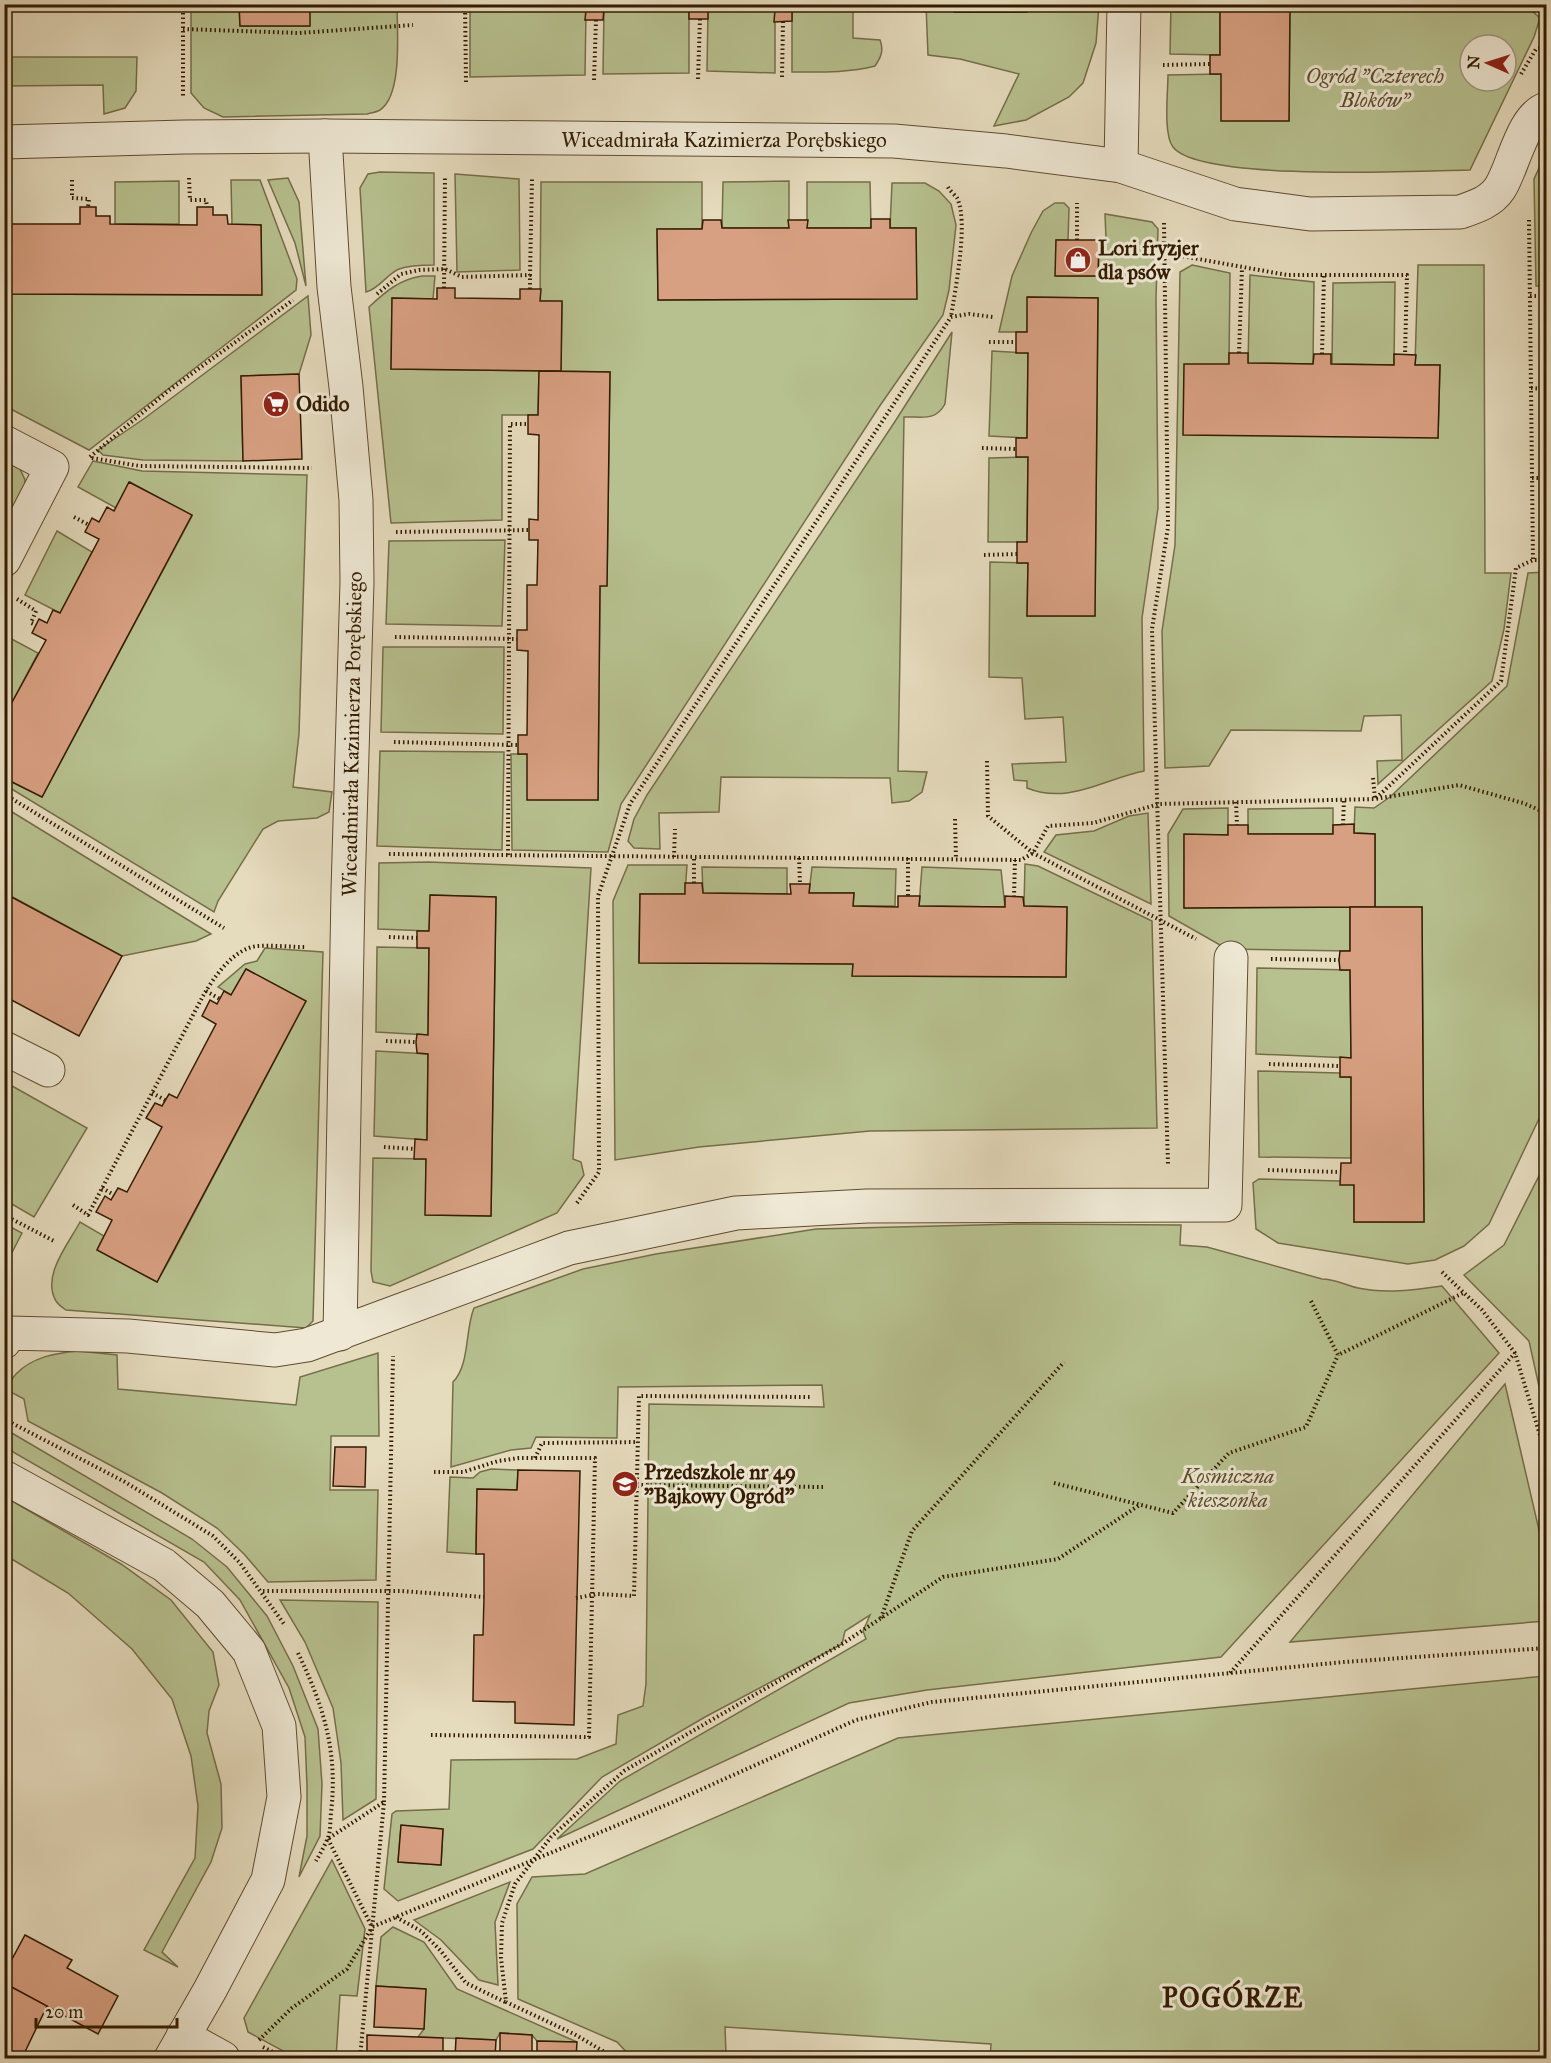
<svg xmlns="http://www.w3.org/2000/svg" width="1551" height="2063" font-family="'IM FELL Great Primer',serif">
	<rect width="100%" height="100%" fill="#e5dbbd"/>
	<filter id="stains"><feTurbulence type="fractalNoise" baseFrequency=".00333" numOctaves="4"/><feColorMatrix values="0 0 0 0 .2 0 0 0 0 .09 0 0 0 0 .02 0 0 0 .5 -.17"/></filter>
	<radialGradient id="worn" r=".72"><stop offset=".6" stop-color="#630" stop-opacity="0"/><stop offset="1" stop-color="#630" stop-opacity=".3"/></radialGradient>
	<!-- green -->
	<g fill="#b7c08f" stroke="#756e48" stroke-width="1.5" fill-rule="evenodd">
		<polygon points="541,4 541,9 586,10 585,75 470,77 470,5"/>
		<path d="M191,5H239L240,26H309L310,5H397C397,30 403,95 380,110C377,112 371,113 367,114L223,117L204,108L191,93Z"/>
		<path d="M839,5H853V38L880,40C884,51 881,57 875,66C848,73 820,72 792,72V10H839Z"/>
		<polygon points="926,5 955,5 955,12 1026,12 1027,5 1099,5 1096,43 1083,83 1069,97 1026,120 994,126 1019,74 960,59 928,55"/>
		<polygon points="1171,5 1220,5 1220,55 1170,54"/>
		<path d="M1290,5H1525L1540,18L1534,37L1470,170C1421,171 1200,182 1173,147C1163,134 1168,92 1168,75L1221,74L1289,120ZM1470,45H1506V81H1470Z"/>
		<polygon points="604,9 689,10 689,73 603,74"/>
		<polygon points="708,10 775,10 775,73 707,71"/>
		<polygon points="5,57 137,57 136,91 125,108 104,114 103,85 5,86"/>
		<polygon points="1546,153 1546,286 1536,286 1534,179"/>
		<path d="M380,172L434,173V265C423,265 410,265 399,269C387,274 379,289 366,292L360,188L368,174Z"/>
		<polygon points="455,174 519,179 520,270 457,272"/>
		<polygon points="288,178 299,202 306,286 295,243 268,180"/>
		<polygon points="231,180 260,180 297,279 296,290 89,450 5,406 4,294 261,295 261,225 232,225"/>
		<polygon points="179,181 179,224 115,224 115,182"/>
		<polygon points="789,181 789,228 722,228 723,182"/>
		<polygon points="541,182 702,182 702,229 657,229 658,300 916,299 916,228 890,228 892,183 925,183 939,191 951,204 956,225 949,290 943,315 879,407 621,804 608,852 512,850 511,754 527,754 598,800 600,586 607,585 610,372 561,371 562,302 540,301"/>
		<polygon points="807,182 870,182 871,228 807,228"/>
		<path d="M1055,203H1064L1069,208L1068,240H1056V276H1098L1099,240L1106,239L1105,214L1152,222L1158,229L1156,299L1158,508L1142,618L1144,771C1104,779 1068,805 1027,788V781L1014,780L1012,764L1066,762L1063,717L1025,719L1022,678L989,677L990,562L1028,563L1027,616H1095L1098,298L1028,297L1027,332H999L1012,276L1031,233L1043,211Z"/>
		<polygon points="1192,265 1230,273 1229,364 1438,438 1440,365 1415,365 1418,265 1484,265 1485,573 1511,573 1504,629 1492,681 1378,784 1377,761 1402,760 1401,715 1364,716 1361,731 1231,730 1209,766 1165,768 1162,631 1175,545 1180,272"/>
		<polygon points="1250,275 1314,282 1313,364 1248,363"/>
		<path d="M422,276H435L433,299L392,298L391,369L539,371L538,415H502V520L391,523L369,307C385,292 400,279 422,276Z"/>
		<polygon points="1395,282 1394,365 1332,364 1333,283"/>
		<polygon points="308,296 311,335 299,374 241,376 243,461 143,460 103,455 98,450 145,418"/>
		<path d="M952,332L945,404C935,422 922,416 904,417L898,771L927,772L922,792L909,801L892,803L890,778L721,777L719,812L659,813L660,849L634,848L628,841L634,819L647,795L894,423Z"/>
		<polygon points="992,351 1028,353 1027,438 989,436"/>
		<polygon points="5,452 16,460 25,480 24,506 5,539"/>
		<polygon points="1028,457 1027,542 988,542 989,458"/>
		<polygon points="93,461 142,471 307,475 299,734 293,787 332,792 329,812 317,818 278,821 263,829 218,901 214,912 5,785 4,778 42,797 192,516 130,482 116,508 78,487"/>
		<polygon points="57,531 92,552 60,613 25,595"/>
		<polygon points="505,540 502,626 386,624 389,541"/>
		<polygon points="1546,572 1546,1104 1489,1224 1464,1246 1435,1260 1408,1264 1278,1243 1256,1229 1253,1183 1259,1179 1340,1181 1354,1185 1354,1222 1424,1222 1422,907 1375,907 1375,834 1354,833 1355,807 1374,808 1390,797 1507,686 1528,573"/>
		<polygon points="4,635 38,653 10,706 5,702"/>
		<polygon points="383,647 504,647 503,734 381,732"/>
		<polygon points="380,751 504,752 502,850 377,846"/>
		<polygon points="4,807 211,934 196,941 122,956 5,893"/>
		<polygon points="1228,808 1228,835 1184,835 1184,908 1350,907 1350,951 1227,949 1169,916 1168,834 1183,809"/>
		<polygon points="1333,808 1333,834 1248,834 1248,809"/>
		<polygon points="1148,813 1151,904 1044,852 1056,835 1094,831 1129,816"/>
		<polygon points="428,862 591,868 573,1159 581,1162 584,1175 557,1213 390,1286 373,1282 371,1271 373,1158 426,1159 426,1215 491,1216 496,897 431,895 429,931 378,929 379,863"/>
		<polygon points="1025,864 1038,866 1152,921 1157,1128 870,1131 699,1147 615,1160 613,901 628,865 687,865 685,894 640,894 639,962 853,964 853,976 1066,977 1067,907 1024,906"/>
		<polygon points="702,867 787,868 787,894 703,893"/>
		<polygon points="812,867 896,869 895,906 853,906 854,893 809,893"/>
		<polygon points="922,867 1001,870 1005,907 919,906"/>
		<polygon points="377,947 429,948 428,1035 376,1032"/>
		<path d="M265,948L323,952L313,1321L306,1328L66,1310C63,1308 58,1304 56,1301C41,1276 69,1243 80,1222L104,1236L97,1250L157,1282L170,1259L306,1001L246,969L231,995L218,987L245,964L257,961Z"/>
		<polygon points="1257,968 1350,970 1351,1058 1256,1054"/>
		<polygon points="376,1051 428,1054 427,1140 374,1136"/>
		<polygon points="1258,1071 1340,1073 1341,1077 1351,1077 1351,1158 1259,1157"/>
		<polygon points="5,1082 87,1128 34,1217 5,1200 4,1117 9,1108 5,1106"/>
		<polygon points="1546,1162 1546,1418 1529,1341 1464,1275 1504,1245"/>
		<polygon points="5,1224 22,1233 5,1266"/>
		<path d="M1021,1224L1181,1225L1180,1245L1207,1247L1322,1279C1335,1279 1345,1285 1358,1288C1386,1294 1414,1290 1442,1286L1499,1353L1221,1657L927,1690L849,1703L557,1839L620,1781L866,1639L863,1631L870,1615L845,1631L842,1644L705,1717L602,1777L533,1849L398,1901L384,1889L392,1814L396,1811L449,1809L451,1760L577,1759L616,1744L618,1715L643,1706L646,1684L649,1404L824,1407L822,1385L618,1387L617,1438L536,1437L531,1448L511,1450L451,1467L453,1382C470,1365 465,1329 474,1308L583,1269L656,1254L816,1229ZM401,1826L443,1830L441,1865L398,1862Z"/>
		<path d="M78,1351L117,1355L118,1389L296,1405L300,1377L378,1353L379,1436H331L330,1490H378L376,1580L268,1582L244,1554L217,1528L162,1493L28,1421L24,1399L7,1390C9,1385 12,1378 16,1374C32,1357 56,1353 78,1351Z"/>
		<polygon points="1505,1384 1546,1560 1546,1621 1290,1642"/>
		<polygon points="5,1429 192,1539 227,1567 267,1616 293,1666 318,1729 322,1784 320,1836 299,1877 307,1836 307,1786 305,1737 289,1688 240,1600 204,1562 13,1452 5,1436"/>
		<polygon points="491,1469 518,1470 517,1490 477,1489 476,1554 447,1552 450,1477 473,1478 480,1472"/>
		<polygon points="5,1497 121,1564 171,1600 213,1652 219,1685 209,1711 207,1733 221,1784 222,1828 211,1862 162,1952 178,1967 144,1950 195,1858 198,1806 191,1756 172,1699 132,1649 68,1593 5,1555"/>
		<polygon points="280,1600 378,1602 376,1799 343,1820 341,1763 333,1708 305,1642"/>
		<polygon points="1546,1676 1546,2058 990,2058 991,2044 725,2027 726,2054 681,2058 632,2058 617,2042 518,1999 517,1904 532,1877 585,1874 898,1738"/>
		<polygon points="332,1860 365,1929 357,1996 340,1995 336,2058 296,2058 248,2032 244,2018"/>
		<polygon points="510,1882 495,1922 498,1985 479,1980 441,1940 414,1920"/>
		<polygon points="393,1927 424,1942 457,1989 577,2042 537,2041 532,2035 500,2033 496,2040 418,2037 424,2029 425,1989 376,1986 381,1937"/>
	</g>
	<!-- building -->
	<g fill="#d8a082" stroke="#331b00" stroke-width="1.5">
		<polygon points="239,4 310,4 310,26 240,26"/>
		<polygon points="541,4 839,4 839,10 792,10 792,21 774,22 775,10 708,10 708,19 689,19 689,10 604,9 603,20 585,20 586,10 541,9"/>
		<polygon points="955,4 1027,4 1027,12 954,12"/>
		<polygon points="1220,4 1290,4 1289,121 1221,121 1221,74 1210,74 1210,55 1220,55"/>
		<polygon points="80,207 96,207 96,216 110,216 110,224 197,225 197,207 213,207 213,215 227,215 228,224 261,225 262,295 4,294 4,224 80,224"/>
		<polygon points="871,219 890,219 890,228 916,228 917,299 658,300 657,229 702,229 703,220 721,220 722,228 789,228 788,220 808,220 807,228 871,228"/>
		<polygon points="1056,240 1099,240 1098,276 1055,276"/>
		<polygon points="437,288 455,288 455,298 520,299 520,289 541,289 540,301 562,301 561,371 391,369 392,298 437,299"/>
		<polygon points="1027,297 1098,298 1095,616 1027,616 1028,563 1017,563 1017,542 1027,542 1028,457 1016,457 1016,438 1027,438 1028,353 1016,353 1016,332 1027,332"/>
		<polygon points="1229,353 1248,353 1248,363 1313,364 1314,354 1331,354 1331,364 1394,365 1394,354 1416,355 1415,365 1440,365 1438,438 1183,435 1184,364 1229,364"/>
		<polygon points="539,371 610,372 607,586 600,586 598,800 527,800 527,754 518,754 518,735 527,735 528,651 517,650 517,630 527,630 527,585 537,585 538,540 529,540 529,519 538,520 539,435 528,434 528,415 538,415"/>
		<polygon points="299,374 302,459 243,461 241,376"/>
		<polygon points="129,482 192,515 42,797 4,778 4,702 10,706 46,640 32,633 39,619 47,623 53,610 60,613 99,539 85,532 92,518 99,522 107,507 114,511"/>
		<polygon points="1354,824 1354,833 1375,834 1375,907 1184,908 1184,834 1228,835 1228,825 1248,825 1248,834 1333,834 1333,825"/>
		<polygon points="685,883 702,883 703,893 787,894 791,894 790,884 810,884 809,893 854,893 853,906 898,907 898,896 920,896 919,906 1005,907 1005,896 1023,897 1024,906 1067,907 1066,977 852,976 853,964 639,963 640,894 685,894"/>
		<polygon points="4,893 122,956 79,1036 4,996"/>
		<polygon points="430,895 496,897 491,1216 425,1215 426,1159 414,1159 415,1139 427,1140 428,1054 417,1053 416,1042 417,1034 428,1035 429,948 417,948 417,931 429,931"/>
		<polygon points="1350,907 1422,907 1424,1222 1354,1222 1354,1185 1340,1185 1341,1163 1351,1163 1351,1077 1340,1077 1340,1057 1351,1058 1350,970 1340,970 1339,960 1340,951 1350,951"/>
		<polygon points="246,969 306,1001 157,1282 97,1250 112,1220 96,1212 105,1196 111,1200 118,1188 127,1192 162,1127 146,1118 155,1103 162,1106 169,1094 177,1098 216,1024 202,1016 210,1000 217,1004 224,991 231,995"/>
		<polygon points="335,1447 366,1447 365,1487 333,1486"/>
		<polygon points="518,1470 580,1471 574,1725 515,1723 515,1702 473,1701 474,1635 483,1635 484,1597 484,1554 476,1554 477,1489 517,1490"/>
		<polygon points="401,1825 443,1829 441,1865 398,1862"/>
		<polygon points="25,1935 72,1960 67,1968 118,1996 98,2034 4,1983 4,1974"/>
		<polygon points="4,1983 47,2006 22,2058 4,2058"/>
		<polygon points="376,1986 426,1989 424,2029 374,2027"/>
		<polygon points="500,2033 532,2035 532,2058 500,2058"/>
		<polygon points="367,2035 443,2038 443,2058 367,2058"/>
		<polygon points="456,2038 496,2040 495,2058 455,2058"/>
		<polygon points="537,2041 577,2042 576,2058 537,2058"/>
	</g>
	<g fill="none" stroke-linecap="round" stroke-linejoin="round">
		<defs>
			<g id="minor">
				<polyline points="325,136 334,287 346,387 356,500 357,582 348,891 340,1334"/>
				<path d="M4,142L184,137L325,136L894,141L1006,151L1121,166L1235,204L1310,214L1460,212C1475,207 1491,202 1500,188C1513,168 1522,117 1546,109"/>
				<polyline points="1121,166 1124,4"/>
				<polyline points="4,442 52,467 4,560"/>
				<polyline points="4,1048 48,1070"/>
				<polyline points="4,1342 9,1333 128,1336 275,1350 307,1345 569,1248 736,1213 867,1206 1225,1205 1231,958"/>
				<polyline points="4,1477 164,1565 210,1604 249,1651 279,1726 284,1797 268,1880 210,1990 171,2058"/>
				<polyline points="183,2036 223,2058"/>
			</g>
		</defs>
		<!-- minor casing -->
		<use href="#minor" stroke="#604b2f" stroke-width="35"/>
		<!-- path -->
		<g stroke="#331b00" stroke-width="4" stroke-dasharray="1.5 3" stroke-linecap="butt">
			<polyline points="183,4 183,97"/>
			<polyline points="465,4 466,82"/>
			<polyline points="1535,4 1546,16"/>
			<polyline points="183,29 299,33 413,25"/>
			<polyline points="1163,65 1210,64"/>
			<polyline points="1521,74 1536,49 1546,47"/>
			<polyline points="782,77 783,22"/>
			<polyline points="698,79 700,19"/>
			<polyline points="594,80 596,20"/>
			<polyline points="189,178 190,200 206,200 207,207"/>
			<polyline points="72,180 72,198 89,199 88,207"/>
			<path d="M948,187C950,191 955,195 957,198C969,222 955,290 951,317"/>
			<polyline points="1529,220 1533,560 1546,560"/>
			<polyline points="1164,223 1168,527 1152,629 1168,1165"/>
			<polyline points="1077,240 1077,203"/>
			<polyline points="1165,253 1287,275 1407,275 1405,355"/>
			<polyline points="444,288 445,177"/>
			<polyline points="530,289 530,275"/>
			<polyline points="377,294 401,274 419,270 445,269 462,277 530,275 532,179"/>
			<polyline points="1530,296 1546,296"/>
			<polyline points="989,342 1016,342"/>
			<polyline points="1239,353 1242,268"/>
			<polyline points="1322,354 1324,275"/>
			<polyline points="1531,388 1546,389"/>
			<polyline points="982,448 1016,449"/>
			<polyline points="90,457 168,391 293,300"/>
			<polyline points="92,458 140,466 312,468"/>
			<polyline points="1532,478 1546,478"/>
			<polyline points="74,517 89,525"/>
			<polyline points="396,532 529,530"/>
			<polyline points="984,555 1017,554"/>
			<polyline points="17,599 36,611 31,623 36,625"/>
			<polyline points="4,613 11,601"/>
			<polyline points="395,637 517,639"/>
			<polyline points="394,742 517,745"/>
			<polyline points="987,761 988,816 1033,853 1196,939"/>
			<polyline points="1373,778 1375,799 1459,785 1523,803 1546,813"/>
			<polyline points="4,794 224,928"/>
			<polyline points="1236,802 1237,825"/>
			<polyline points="955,819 956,859"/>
			<polyline points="1343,825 1344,799"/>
			<polyline points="389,854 1021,860 1033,853 1048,826 1093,823 1159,804 1375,799 1501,681 1516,568 1533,560"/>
			<polyline points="508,855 510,424 529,424"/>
			<polyline points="674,857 675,829"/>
			<polyline points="799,858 800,884"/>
			<polyline points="908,858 908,896"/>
			<polyline points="694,883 694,857"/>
			<polyline points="1014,897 1015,860"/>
			<polyline points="389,937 417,938"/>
			<polyline points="1271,959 1339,960"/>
			<polyline points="206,991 220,999"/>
			<polyline points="386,1041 416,1042"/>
			<polyline points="1269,1064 1340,1066"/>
			<polyline points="152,1093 165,1100"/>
			<polyline points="384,1147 415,1149"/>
			<polyline points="1268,1170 1340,1172"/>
			<polyline points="102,1188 114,1195"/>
			<polyline points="577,1203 599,1172 598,896 630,804 951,317 969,314 993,317"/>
			<path d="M73,1205L88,1215L203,996C214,977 233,949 257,946C273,945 289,947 305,947"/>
			<polyline points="4,1215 54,1241"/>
			<polyline points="1442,1272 1482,1310 1515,1353 1546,1455"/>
			<polyline points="1311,1301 1338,1355 1463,1293"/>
			<polyline points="4,1419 125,1482 213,1536 240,1563 284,1624"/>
			<polyline points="535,1458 542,1443 638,1442"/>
			<polyline points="1054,1483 1173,1513 1229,1453 1306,1427 1338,1355"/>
			<polyline points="637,1485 823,1487"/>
			<polyline points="263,1591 401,1591 484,1597"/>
			<polyline points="576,1598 598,1594 634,1596 639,1396 811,1397"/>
			<polyline points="881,1618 912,1531 1064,1362"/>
			<path d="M298,1653C324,1707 338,1752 331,1813C330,1822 331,1832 327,1840C324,1847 320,1854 316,1861"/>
			<polyline points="1230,1673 1515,1353"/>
			<polyline points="431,1735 589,1737 595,1458 519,1458 498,1461 463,1472 434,1472"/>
			<polyline points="384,1802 393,1356"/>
			<polyline points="329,1838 384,1802 360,2058"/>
			<polyline points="328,1839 372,1927 673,1802 856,1720 932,1702 1344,1662 1546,1648"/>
			<polyline points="396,1917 421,1931 440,1950 466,1983 505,2002"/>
			<polyline points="259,2040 292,2008 347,1969 371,1929"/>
			<polyline points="263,2047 285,2058"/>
			<polyline points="615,2058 574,2034 506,2002 501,1958 502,1923 515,1884 551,1837 624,1771 842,1644 943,1577 1058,1559 1141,1504"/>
		</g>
		<!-- minor -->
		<use href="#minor" stroke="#eee8d4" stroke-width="33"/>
	</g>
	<!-- icons -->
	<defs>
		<symbol id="shop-disc" viewBox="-11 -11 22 22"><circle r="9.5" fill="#8f2418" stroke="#eee8d4"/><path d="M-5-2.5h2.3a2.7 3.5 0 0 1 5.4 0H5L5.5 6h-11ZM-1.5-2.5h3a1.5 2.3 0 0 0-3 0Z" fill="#fff"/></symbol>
		<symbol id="supermarket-disc" viewBox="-11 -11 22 22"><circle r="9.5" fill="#8f2418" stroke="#eee8d4"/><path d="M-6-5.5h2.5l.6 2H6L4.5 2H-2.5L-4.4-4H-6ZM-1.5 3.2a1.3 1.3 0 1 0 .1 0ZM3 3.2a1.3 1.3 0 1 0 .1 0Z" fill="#fff"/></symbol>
		<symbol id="school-disc" viewBox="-11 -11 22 22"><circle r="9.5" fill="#8f2418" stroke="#eee8d4"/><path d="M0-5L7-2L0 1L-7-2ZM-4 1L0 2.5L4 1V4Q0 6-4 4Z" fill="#fff"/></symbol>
	</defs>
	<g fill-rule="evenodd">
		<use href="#shop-disc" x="1063" y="245" width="30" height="30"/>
		<use href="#supermarket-disc" x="261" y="389" width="30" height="30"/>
		<use href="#school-disc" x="610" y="1469" width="30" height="30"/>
	</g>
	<g text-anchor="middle" stroke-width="6" stroke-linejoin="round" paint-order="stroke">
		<!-- park labels -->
		<g font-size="21" font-style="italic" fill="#5b4d2b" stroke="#eee8d4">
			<text x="1375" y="83">Ogród "Czterech<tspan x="1375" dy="24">Bloków"</tspan></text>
			<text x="1228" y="1483">Kosmiczna<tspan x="1228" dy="24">kieszonka</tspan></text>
		</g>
		<!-- street labels -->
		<g font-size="21" fill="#331b00" stroke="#eee8d4">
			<text x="724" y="147">Wiceadmirała Kazimierza Porębskiego</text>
			<text transform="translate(352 734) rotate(-89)" y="7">Wiceadmirała Kazimierza Porębskiego</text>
		</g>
		<!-- poi labels -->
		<g font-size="21" font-weight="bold" fill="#331b00" stroke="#eee8d4" text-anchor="start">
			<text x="1098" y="255">Lori fryzjer<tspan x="1098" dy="24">dla psów</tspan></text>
			<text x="296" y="411">Odido</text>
			<text x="644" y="1479">Przedszkole nr 49<tspan x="644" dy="24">"Bajkowy Ogród"</tspan></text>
		</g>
		<!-- district labels -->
		<g font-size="27" font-weight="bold" letter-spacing="1.5" fill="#331b00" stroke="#eee8d4">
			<text x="1233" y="2007">POGÓRZE</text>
		</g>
	</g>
	<!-- margin -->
	<rect width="1551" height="2063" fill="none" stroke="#e5dbbd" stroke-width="24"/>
	<rect x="6" y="6" width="1539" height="2051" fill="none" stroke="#331b00" stroke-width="3"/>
	<rect x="12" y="12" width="1527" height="2039" fill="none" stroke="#331b00" stroke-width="1.5"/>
	<!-- north arrow -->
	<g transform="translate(1488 63) rotate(273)"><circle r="28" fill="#eee8d4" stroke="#a3967f" stroke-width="1.5"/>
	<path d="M0-4.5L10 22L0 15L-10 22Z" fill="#8f2418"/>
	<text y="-9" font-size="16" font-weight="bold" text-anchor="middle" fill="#331b00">N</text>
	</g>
	<!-- scale -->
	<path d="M36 2018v9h141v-9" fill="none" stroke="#331b00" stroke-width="3"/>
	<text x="45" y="2018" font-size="18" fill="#331b00" stroke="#eee8d4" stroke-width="4.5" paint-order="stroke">20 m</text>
	<rect width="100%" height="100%" filter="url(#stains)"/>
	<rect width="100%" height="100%" fill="url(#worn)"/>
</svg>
